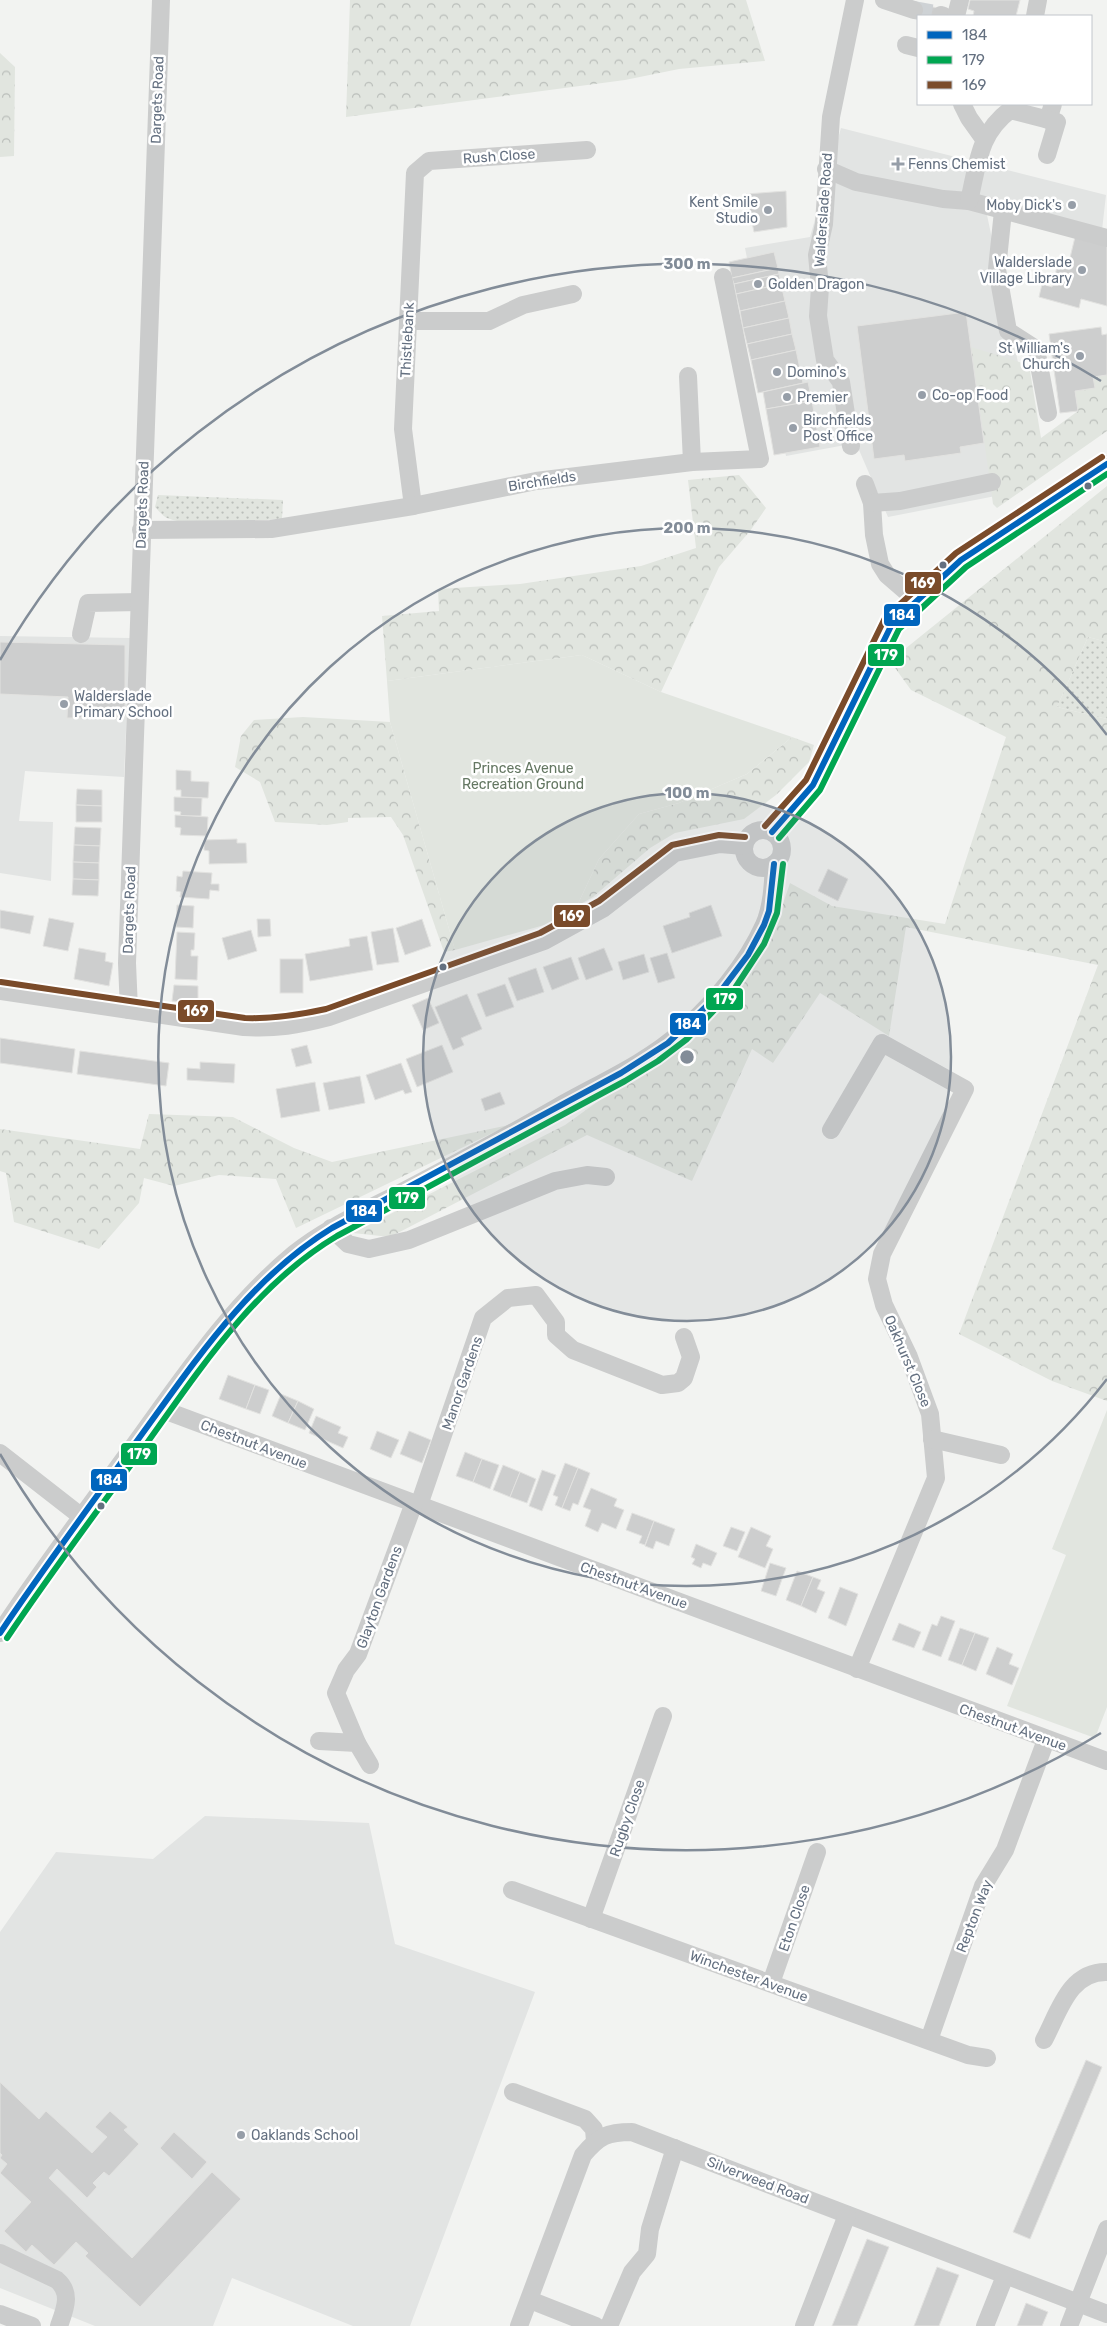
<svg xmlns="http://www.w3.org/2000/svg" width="1107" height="2326" font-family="Rubik,sans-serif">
	<defs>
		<pattern id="grass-dots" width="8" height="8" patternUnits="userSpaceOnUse" patternTransform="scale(1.25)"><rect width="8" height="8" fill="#e1e5df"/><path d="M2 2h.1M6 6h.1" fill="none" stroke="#babeba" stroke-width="1.8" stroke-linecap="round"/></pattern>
		<pattern id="forest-crowns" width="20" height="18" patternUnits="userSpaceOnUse" patternTransform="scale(1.25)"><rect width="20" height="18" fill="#e1e5df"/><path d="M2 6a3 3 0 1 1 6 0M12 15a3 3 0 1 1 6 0" fill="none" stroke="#babeba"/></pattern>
	</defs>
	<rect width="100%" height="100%" fill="#f2f3f1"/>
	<!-- built -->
	<g fill="#e2e4e3">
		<polygon points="841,128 1106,195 1101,239 987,215 1032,429 1011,493 888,517 856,443 786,456 745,248 810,237"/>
		<polygon points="0,636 130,638 124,777 25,771 19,821 53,822 51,881 0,873"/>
		<polygon points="205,1816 369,1823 395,1944 535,1992 410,2326 353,2326 232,2278 213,2326 95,2326 0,2288 0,1932 56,1852 153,1859"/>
	</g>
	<!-- grass -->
	<g fill="url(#grass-dots)">
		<path d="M158,495L283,500L282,519C258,520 189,527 170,519C163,517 160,512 155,507Z"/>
		<polygon points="1088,637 1107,642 1107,719 1057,707"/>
	</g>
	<!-- forest -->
	<g fill="url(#forest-crowns)">
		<polygon points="350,0 746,0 765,61 679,69 625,80 346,117"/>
		<polygon points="0,53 15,67 14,156 0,157"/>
		<polygon points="971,347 1029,365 1041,438 1078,411 1075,391 1093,377 1107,375 1107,431 997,508 993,504"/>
		<polygon points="739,475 766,508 750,531 719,567 661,692 582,655 387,681 382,616 439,611 438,589 520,584 641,566 696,548 688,480"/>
		<polygon points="1107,486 1107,642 1088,637 1057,707 1107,719 1107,1401 1052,1381 959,1334 1098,965 906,927 889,1036 820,993 773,1063 752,1049 692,1181 587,1135 390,1237 353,1233 565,1125 709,1022 759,956 776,924 790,883 832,906 945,924 1006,737 911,690 890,661"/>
		<polygon points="303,717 390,722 455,950 444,952 403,835 391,817 348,818 348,822 327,825 275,822 260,782 235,767 241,736 254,720"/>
		<polygon points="792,737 814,745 809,762 776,795 744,819 675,833 650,848 593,897 577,906 599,859 639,814 679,803 747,774"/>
		<polygon points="149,1114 233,1117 294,1148 332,1162 509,1125 296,1228 276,1179 219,1175 174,1186 144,1178 139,1203 99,1249 14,1222 6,1173 0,1171 0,1129 140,1149"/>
	</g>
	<!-- park -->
	<g fill="#e1e5df">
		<polygon points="582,655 661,692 792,737 747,774 679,803 639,814 599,859 577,906 555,922 455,950 390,722 387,681"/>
		<polygon points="1107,1410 1107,1707 1095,1738 1007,1706 1066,1555 1052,1549"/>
	</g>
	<!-- building -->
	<g fill="#cdcece" stroke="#e2e2e0">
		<polygon points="970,0 1020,0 1016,16 973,16 974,11 968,9"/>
		<polygon points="915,3 942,9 941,16 912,16"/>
		<polygon points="786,191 787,227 754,232 746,194"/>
		<polygon points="1075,237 1107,246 1107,306 1081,299 1079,308 1039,297 1042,284 1052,287 1059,259 1069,262"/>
		<polygon points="774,252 778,268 732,278 729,262"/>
		<polygon points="778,268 779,274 734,284 732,278"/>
		<polygon points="779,274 781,284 736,294 734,284"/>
		<polygon points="781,284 785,301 740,311 736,294"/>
		<polygon points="785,301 789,318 743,328 740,311"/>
		<polygon points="966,312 984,443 960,447 961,453 905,461 904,455 874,459 857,326"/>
		<polygon points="789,318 792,334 747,344 743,328"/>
		<polygon points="1101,327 1102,335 1107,334 1107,375 1093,377 1095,388 1075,391 1078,411 1060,413 1049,334"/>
		<polygon points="792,334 796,350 751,360 747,344"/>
		<polygon points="796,350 803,383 758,393 751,360"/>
		<polygon points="808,382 812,401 766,409 763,392"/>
		<polygon points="812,401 820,447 774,455 766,409"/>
		<polygon points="0,642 125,645 125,717 67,718 68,697 0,694"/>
		<polygon points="176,770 191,771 191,781 209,782 208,798 181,797 181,790 176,790"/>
		<polygon points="77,789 102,790 102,806 76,805"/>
		<polygon points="174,797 202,798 201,816 180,816 181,812 174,811"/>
		<polygon points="76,805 102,806 102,822 76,822"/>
		<polygon points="175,815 208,817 207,836 180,835 181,828 175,827"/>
		<polygon points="75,827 101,828 100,846 74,845"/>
		<polygon points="237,839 237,843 246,843 247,863 209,864 209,851 204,850 204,840"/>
		<polygon points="74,845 100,846 99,863 73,862"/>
		<polygon points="73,862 99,863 99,880 73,879"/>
		<polygon points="828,869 848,879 838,901 818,891"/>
		<polygon points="183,871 212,873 211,884 219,884 219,891 210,890 209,899 180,897 181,892 176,891 177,876 182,877"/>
		<polygon points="73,879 99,880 98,896 72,895"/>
		<polygon points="177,905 194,906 193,928 176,927"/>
		<polygon points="711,905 722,936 672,953 663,926 690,917 689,913"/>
		<polygon points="0,910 34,916 30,934 0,928"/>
		<polygon points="49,918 74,923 68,951 43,946"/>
		<polygon points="257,919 270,919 271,936 258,937"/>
		<polygon points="422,919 431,946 405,955 396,928"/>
		<polygon points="393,928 399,962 377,965 371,932"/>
		<polygon points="251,930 257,951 228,960 222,938"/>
		<polygon points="177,932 195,933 194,950 191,950 191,956 198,956 197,980 175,979"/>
		<polygon points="367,936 373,970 310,981 305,954 350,946 349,939"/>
		<polygon points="79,948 106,953 105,961 113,963 109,986 74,979"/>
		<polygon points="604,948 613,970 586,980 578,958"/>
		<polygon points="667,953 675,978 658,983 650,958"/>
		<polygon points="644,954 649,972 623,980 618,962"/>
		<polygon points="571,957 579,979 552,990 543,967"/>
		<rect x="280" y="959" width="23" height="34"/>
		<polygon points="536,968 544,992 517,1001 508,978"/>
		<polygon points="505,984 514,1007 486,1017 477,994"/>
		<polygon points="174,985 198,986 198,1003 172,1001"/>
		<polygon points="467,994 482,1029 461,1038 464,1045 453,1050 435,1007"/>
		<polygon points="428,998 439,1023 423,1030 412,1005"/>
		<polygon points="0,1038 75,1049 72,1073 0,1063"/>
		<polygon points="307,1045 312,1063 296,1067 291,1049"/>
		<polygon points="442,1045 453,1072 417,1087 406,1059"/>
		<polygon points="80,1051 169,1063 166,1086 77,1074"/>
		<polygon points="200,1062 235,1064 234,1083 187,1080 187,1068 200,1069"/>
		<polygon points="401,1063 412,1092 405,1094 403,1090 375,1100 366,1075"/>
		<polygon points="360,1076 365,1103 329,1110 323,1083"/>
		<polygon points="315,1082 320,1111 281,1118 276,1089"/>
		<polygon points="500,1092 505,1104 485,1111 481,1099"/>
		<polygon points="228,1375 255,1385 246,1409 219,1399"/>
		<polygon points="255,1385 269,1390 260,1414 246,1409"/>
		<polygon points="281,1394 298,1401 288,1423 272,1416"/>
		<polygon points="298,1401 314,1409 305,1430 288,1423"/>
		<polygon points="316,1416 341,1427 338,1433 348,1437 343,1448 309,1433"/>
		<polygon points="377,1431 399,1440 391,1458 370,1449"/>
		<polygon points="409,1431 431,1440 422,1463 400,1454"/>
		<polygon points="465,1452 482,1459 473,1482 456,1476"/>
		<polygon points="482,1459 499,1465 490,1489 473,1482"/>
		<polygon points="565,1463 578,1468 562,1508 555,1505 558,1497 553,1495"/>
		<polygon points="503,1465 520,1472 510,1497 493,1490"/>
		<polygon points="578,1468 590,1473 578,1505 573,1503 570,1511 562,1508"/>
		<polygon points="542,1470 556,1475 542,1511 529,1506"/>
		<polygon points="520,1472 536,1479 527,1503 510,1497"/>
		<polygon points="591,1488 617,1499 614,1506 624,1510 616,1529 602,1523 598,1532 585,1526 591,1510 583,1507"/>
		<polygon points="632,1513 654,1521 645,1545 639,1543 642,1536 626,1530"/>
		<polygon points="654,1521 675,1529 669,1546 656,1541 653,1549 645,1546"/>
		<polygon points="731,1527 745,1532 737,1551 723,1546"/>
		<polygon points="751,1527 771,1536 766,1546 773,1549 765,1568 738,1557"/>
		<polygon points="696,1544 717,1553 711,1566 703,1563 701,1568 692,1564 695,1559 691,1557"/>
		<polygon points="770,1563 786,1568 776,1596 761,1591"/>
		<polygon points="797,1571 813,1577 801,1606 786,1600"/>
		<polygon points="813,1577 821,1580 817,1589 825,1592 816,1613 801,1606"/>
		<polygon points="840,1587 858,1594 846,1626 828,1618"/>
		<polygon points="941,1616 955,1621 941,1657 922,1650 932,1624 937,1626"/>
		<polygon points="899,1623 921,1632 914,1648 892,1640"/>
		<polygon points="960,1628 975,1633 962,1665 948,1660"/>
		<polygon points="975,1633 989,1638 976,1671 962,1665"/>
		<polygon points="997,1647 1013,1654 1009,1664 1019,1668 1012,1685 986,1674"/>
		<polygon points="1086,2060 1102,2067 1030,2239 1013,2232"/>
		<polygon points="0,2082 39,2119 46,2111 92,2153 107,2137 95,2127 110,2111 128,2127 124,2130 139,2144 109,2176 104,2172 93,2183 97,2187 87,2198 57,2169 49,2178 132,2258 212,2172 241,2199 140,2307 85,2256 88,2253 76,2242 54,2265 32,2245 26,2252 4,2231 31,2202 0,2173 7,2164 0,2158 2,2155 0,2153"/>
		<polygon points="174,2132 207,2162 192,2179 160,2148"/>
		<polygon points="867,2239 889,2247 857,2326 832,2326"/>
		<polygon points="937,2267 959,2275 939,2326 914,2326"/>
		<polygon points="1026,2303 1048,2312 1042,2326 1017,2326"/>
	</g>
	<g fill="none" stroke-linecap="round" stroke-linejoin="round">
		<!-- minor-tunnel -->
		<polyline stroke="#ced2d5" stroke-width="18" stroke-dasharray="18 9" stroke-linecap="butt" points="914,10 941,15"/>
		<!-- minor -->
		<g stroke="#cbcccc" stroke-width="18">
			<polyline points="884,0 914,10"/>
			<polyline points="941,15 944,16"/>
			<polyline points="956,16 960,0"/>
			<polyline points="1035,16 1038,0"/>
			<polyline points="906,45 918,48"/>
			<polyline points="962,104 969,118 984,139"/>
			<polyline points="1048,120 1053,104"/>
			<polyline points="826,169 856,182 943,199 969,201 1107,238"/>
			<path d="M969,201C978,164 978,134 1010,110L1057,122L1047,155"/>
			<polyline points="1003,211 997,269 1008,331 1036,349 1048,413"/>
			<polyline points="408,321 489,321 523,305 573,294"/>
			<polyline points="688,376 692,462"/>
			<polyline points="851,446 841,382 825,360 818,316 820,287 817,255 824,224 831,117 855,0"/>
			<polyline points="865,484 872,503 874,535 880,564 887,575 916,600"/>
			<polyline points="872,503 900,501 992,482"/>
			<polyline points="413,506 403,429 415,173 429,161 587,150"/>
			<polyline points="141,530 271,529 413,506 536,481 692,462 760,459 723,277"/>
			<polyline points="81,634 88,603 139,602"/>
			<circle cx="763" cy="849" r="19"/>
			<polyline points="772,832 813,785 892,624 961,560 1107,464"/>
			<path d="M0,991L244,1027C276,1029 298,1025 329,1017L544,941L604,908L675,853L720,844L744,846"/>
			<polyline points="129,1010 127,963 161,0"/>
			<polyline points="831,1130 882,1043 965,1089 882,1254 877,1279 884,1305 909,1357 930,1414 936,1478 857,1669"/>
			<polyline points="331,1228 348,1244 369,1249 409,1240 555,1181 587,1175 606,1177"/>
			<polyline points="161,1409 1107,1761"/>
			<polyline points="932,1439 1001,1455"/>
			<polyline points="0,1453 82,1517"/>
			<polyline points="419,1505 483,1318 508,1298 536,1295 556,1322 556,1335 573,1350 662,1385 678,1383 684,1378 691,1357 684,1337"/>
			<path d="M0,1633C42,1569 89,1507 135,1444C183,1378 230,1307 294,1254C326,1228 365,1211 402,1192C454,1165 505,1137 556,1108C596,1085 647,1063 681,1032C714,1003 746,965 764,925C772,907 773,884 774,864"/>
			<polyline points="319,1741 357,1743 370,1765"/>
			<polyline points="357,1743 336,1693 346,1670 358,1654 414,1503"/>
			<polyline points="512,1890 968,2055 987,2058"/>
			<polyline points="591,1919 663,1716"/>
			<polyline points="771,1983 817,1852"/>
			<polyline points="929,2040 983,1886 1005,1850 1046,1740"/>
			<path d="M1044,2040C1059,2012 1069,1971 1107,1972"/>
			<polyline points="513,2092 585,2119 594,2129 595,2141"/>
			<path d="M0,2253L57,2280C72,2293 65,2309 59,2326"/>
			<polyline points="530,2300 596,2326"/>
			<polyline points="0,2314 32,2326"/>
			<path d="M519,2326L583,2155C599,2136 607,2132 632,2132L1107,2314"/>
			<polyline points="609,2326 632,2272 647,2254 650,2229 675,2148"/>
			<polyline points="804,2326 847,2215"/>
			<polyline points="985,2326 1005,2276"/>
			<polyline points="1069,2326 1107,2229"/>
		</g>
		<defs>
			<g id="bus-1">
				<polyline points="772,832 813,785 892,624 961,560 1107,464"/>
				<path d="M0,1633C43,1569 89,1507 134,1445C192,1366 247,1280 332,1228L621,1073L668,1043L717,996L748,955L764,925L769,911L774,864"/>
			</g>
			<g id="bus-2">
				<polyline points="779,838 820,790 899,629 966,567 1107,474"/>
				<path d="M7,1638C50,1574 96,1512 142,1450C198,1372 253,1286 337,1236L625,1081L658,1061L687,1039L735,988L764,944L777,913L783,864"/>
			</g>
			<g id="bus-3">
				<polyline points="765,826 806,780 885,618 956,553 1102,457"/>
				<path d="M1,982L245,1018C273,1019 299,1015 326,1009L540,933L599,901L672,845L719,835L745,837"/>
			</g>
		</defs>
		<!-- bus-1 casing -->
		<use href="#bus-1" stroke="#fff" stroke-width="10"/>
		<!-- bus-2 casing -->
		<use href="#bus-2" stroke="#fff" stroke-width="10"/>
		<!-- bus-3 casing -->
		<use href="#bus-3" stroke="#fff" stroke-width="10"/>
		<!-- bus-1 -->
		<use href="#bus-1" stroke="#0065bd" stroke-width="6"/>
		<!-- bus-2 -->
		<use href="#bus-2" stroke="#00a651" stroke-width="6"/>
		<!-- bus-3 -->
		<use href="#bus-3" stroke="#7a4b2a" stroke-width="6"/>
	</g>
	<!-- distance rings -->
	<circle cx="687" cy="1057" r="264" fill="#828c98" fill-opacity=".12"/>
	<g fill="none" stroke="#828c98" stroke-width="2.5">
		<circle cx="687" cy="1057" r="264"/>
		<path d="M1107 1379A529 529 0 1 1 1107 735"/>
		<path d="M1101 1733A793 793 0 0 1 0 1454M0 660A793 793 0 0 1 1101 381"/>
	</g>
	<!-- markers -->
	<g fill="#969ea8" stroke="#fff" stroke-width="2">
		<path d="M895.5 156.5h5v5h5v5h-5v5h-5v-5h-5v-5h5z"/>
		<circle cx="1072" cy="205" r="5"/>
		<circle cx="768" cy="210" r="5"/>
		<circle cx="1082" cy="270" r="5"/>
		<circle cx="758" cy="284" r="5"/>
		<circle cx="1080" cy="356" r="5"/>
		<circle cx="777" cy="372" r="5"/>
		<circle cx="922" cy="395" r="5"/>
		<circle cx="787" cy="397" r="5"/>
		<circle cx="793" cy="428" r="5"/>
		<circle cx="64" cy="704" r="5"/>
		<circle cx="241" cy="2135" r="5"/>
	</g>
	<g fill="#647080" stroke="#fff" stroke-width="2">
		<circle cx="1088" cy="486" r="4.5"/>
		<circle cx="943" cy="565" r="4.5"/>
		<circle cx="443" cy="967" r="4.5"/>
		<circle cx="101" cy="1506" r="4.5"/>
	</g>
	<g text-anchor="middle" stroke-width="5" stroke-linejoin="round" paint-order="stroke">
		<!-- street labels -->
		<g font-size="14" fill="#647080" stroke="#fff">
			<text transform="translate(157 100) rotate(-88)" y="5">Dargets Road</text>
			<text transform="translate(499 156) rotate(-4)" y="5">Rush Close</text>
			<text transform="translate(823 210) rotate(-86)" y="5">Walderslade Road</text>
			<text transform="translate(407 340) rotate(-87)" y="5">Thistlebank</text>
			<text transform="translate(542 481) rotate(-9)" y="5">Birchfields</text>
			<text transform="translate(142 505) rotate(-88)" y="5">Dargets Road</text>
			<text transform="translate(129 910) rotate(-88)" y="5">Dargets Road</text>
			<text transform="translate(908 1361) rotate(67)" y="5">Oakhurst Close</text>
			<text transform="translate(462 1383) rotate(-71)" y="5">Manor Gardens</text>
			<text transform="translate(254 1444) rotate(21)" y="5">Chestnut Avenue</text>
			<text transform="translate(634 1585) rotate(20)" y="5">Chestnut Avenue</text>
			<text transform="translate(379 1597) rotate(-70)" y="5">Glayton Gardens</text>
			<text transform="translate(1013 1727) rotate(20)" y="5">Chestnut Avenue</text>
			<text transform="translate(627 1818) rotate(-71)" y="5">Rugby Close</text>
			<text transform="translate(974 1916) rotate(-69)" y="5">Repton Way</text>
			<text transform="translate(794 1918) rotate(-71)" y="5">Eton Close</text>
			<text transform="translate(749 1976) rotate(20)" y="5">Winchester Avenue</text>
			<text transform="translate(758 2180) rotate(21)" y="5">Silverweed Road</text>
		</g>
		<!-- poi labels -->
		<g font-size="14" fill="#647080" stroke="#fff" text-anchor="start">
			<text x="908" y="169">Fenns Chemist</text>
			<text x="758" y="207" text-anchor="end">Kent Smile<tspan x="758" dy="16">Studio</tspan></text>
			<text x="1062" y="210" text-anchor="end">Moby Dick's</text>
			<text x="1072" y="267" text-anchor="end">Walderslade<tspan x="1072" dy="16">Village Library</tspan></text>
			<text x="768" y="289">Golden Dragon</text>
			<text x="1070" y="353" text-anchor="end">St William's<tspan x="1070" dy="16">Church</tspan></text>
			<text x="787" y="377">Domino's</text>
			<text x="932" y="400">Co-op Food</text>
			<text x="797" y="402">Premier</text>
			<text x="803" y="425">Birchfields<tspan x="803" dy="16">Post Office</tspan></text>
			<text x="74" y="701">Walderslade<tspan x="74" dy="16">Primary School</tspan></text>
			<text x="251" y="2140">Oaklands School</text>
		</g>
		<!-- park labels -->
		<g font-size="14" fill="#647762" stroke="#fff">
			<text x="523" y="773">Princes Avenue<tspan x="523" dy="16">Recreation Ground</tspan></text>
		</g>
	</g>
	<circle cx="687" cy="1057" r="8" fill="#828c98" stroke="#fff" stroke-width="2.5"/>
	<g font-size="15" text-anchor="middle" font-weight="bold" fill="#828c98" stroke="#fff" stroke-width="5" stroke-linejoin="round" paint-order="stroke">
		<text x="687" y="269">300 m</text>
		<text x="687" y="533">200 m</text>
		<text x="687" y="798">100 m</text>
	</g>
	<g stroke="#fff" stroke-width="2">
		<rect x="904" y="571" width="38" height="24" rx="5" fill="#7a4b2a"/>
		<rect x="883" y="603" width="38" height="24" rx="5" fill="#0065bd"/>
		<rect x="867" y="643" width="38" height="24" rx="5" fill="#00a651"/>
		<rect x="553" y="904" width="38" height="24" rx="5" fill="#7a4b2a"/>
		<rect x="705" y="987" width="39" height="24" rx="5" fill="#00a651"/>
		<rect x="177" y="999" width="38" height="24" rx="5" fill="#7a4b2a"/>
		<rect x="669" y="1012" width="38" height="24" rx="5" fill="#0065bd"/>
		<rect x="388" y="1186" width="38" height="24" rx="5" fill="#00a651"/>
		<rect x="345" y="1199" width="38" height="24" rx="5" fill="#0065bd"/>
		<rect x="120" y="1442" width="38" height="24" rx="5" fill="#00a651"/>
		<rect x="90" y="1468" width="38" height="24" rx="5" fill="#0065bd"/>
	</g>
	<g font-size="14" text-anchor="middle" font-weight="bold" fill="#fff">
		<text x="923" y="588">169</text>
		<text x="902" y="620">184</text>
		<text x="886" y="660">179</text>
		<text x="572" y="921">169</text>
		<text x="725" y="1004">179</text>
		<text x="196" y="1016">169</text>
		<text x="688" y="1029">184</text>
		<text x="407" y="1203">179</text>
		<text x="364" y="1216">184</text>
		<text x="139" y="1459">179</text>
		<text x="109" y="1485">184</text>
	</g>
	<!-- legend -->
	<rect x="917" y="15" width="175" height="90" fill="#ffffff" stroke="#c1c6cc"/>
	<rect x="927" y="31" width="25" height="8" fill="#0065bd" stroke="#c1c6cc"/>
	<text x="962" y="40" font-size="15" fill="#647080">184</text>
	<rect x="927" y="56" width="25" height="8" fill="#00a651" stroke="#c1c6cc"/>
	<text x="962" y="65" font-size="15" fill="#647080">179</text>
	<rect x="927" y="81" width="25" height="8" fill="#7a4b2a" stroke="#c1c6cc"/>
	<text x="962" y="90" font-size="15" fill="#647080">169</text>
</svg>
